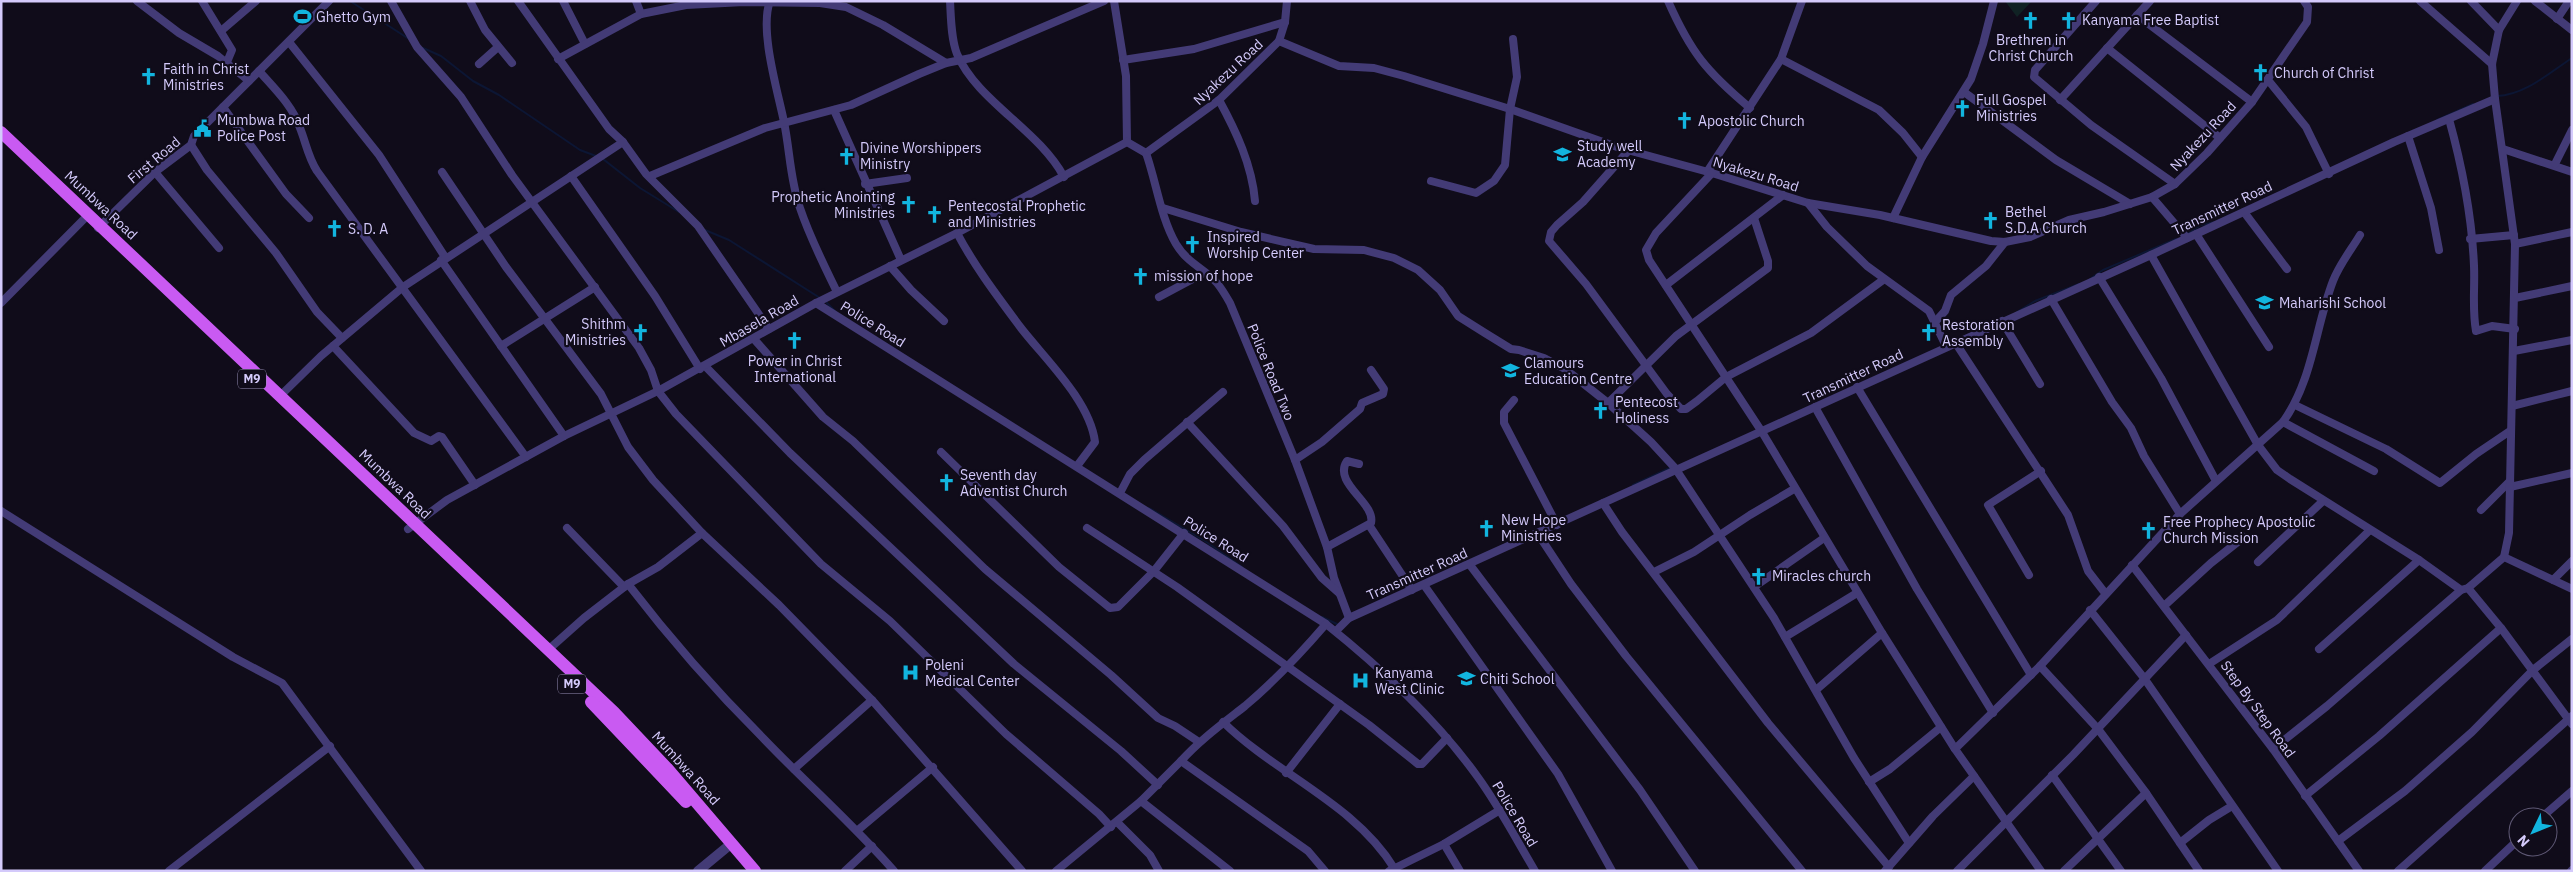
<svg xmlns="http://www.w3.org/2000/svg" width="2573" height="872" font-family="'IBM Plex Sans',sans-serif">
	<rect width="100%" height="100%" fill="#100c1a"/>
	<!-- green -->
	<polygon fill="#102224" points="2005,1 2032,1 2017,17"/>
	<g fill="none" stroke-linecap="round" stroke-linejoin="round">
		<!-- stream -->
		<g stroke="#0c1634" stroke-width="2">
			<polyline points="350,1 409,39"/>
			<polyline points="423,48 441,56 473,81 499,95 580,150 596,156"/>
			<path d="M2497,96C2525,95 2549,73 2572,58"/>
			<polyline points="2437,120 2473,104"/>
			<polyline points="603,159 640,188 679,212"/>
			<polyline points="705,230 729,240 820,298"/>
			<polyline points="2187,234 2201,225 2215,222"/>
			<polyline points="2090,279 2103,270 2176,239"/>
			<polyline points="827,303 836,312"/>
			<polyline points="2017,312 2035,301 2079,284"/>
			<polyline points="1633,485 1672,467"/>
			<polyline points="1149,508 1205,541 1242,567"/>
			<polyline points="1322,617 1339,625"/>
		</g>
		<!-- minor -->
		<g stroke="#433b76" stroke-width="8">
			<polyline points="137,1 179,33 218,56 249,81"/>
			<polyline points="202,1 232,50 227,62"/>
			<polyline points="391,1 417,47 461,97 512,175 639,348 651,370 658,391 676,414 821,564 890,621 1006,734 1099,814 1111,827"/>
			<polyline points="470,1 485,30 512,63"/>
			<polyline points="518,1 609,129 623,142 646,174 698,226 769,329"/>
			<polyline points="563,1 585,44"/>
			<path d="M770,1C759,30 778,92 784,122C790,151 790,180 800,208C810,238 824,265 837,292"/>
			<path d="M950,1C951,18 951,39 957,54C977,101 1039,130 1064,177"/>
			<polyline points="1114,1 1126,76 1127,142"/>
			<path d="M1668,1C1691,53 1707,72 1750,108"/>
			<polyline points="2096,1 2035,70 2034,77 2091,125 2175,184"/>
			<polyline points="2420,1 2492,64"/>
			<polyline points="2471,1 2499,30"/>
			<polyline points="2535,1 2572,30"/>
			<polyline points="641,14 686,5 744,2 820,3 846,7 883,25 946,63"/>
			<polyline points="2137,15 2252,102"/>
			<polyline points="2557,19 2569,1"/>
			<polyline points="221,31 256,1"/>
			<polyline points="1279,41 1285,22 1287,1"/>
			<polyline points="289,42 379,155 445,257"/>
			<polyline points="2107,48 2220,138"/>
			<polyline points="558,59 641,14 636,1"/>
			<polyline points="1781,59 1879,110 1903,133 1922,157"/>
			<polyline points="1123,60 1194,49 1285,22"/>
			<polyline points="479,64 498,47"/>
			<path d="M259,71C274,88 293,106 300,128C306,143 308,157 317,171L526,457"/>
			<polyline points="2268,80 2306,127 2329,174"/>
			<polyline points="1964,92 2056,160 2130,204"/>
			<path d="M1219,100C1236,131 1252,165 1255,201"/>
			<polyline points="2060,100 2150,1"/>
			<polyline points="223,107 286,194 309,218"/>
			<polyline points="834,110 901,260"/>
			<path d="M2449,119C2462,166 2472,217 2474,266C2475,288 2472,309 2476,331L2492,326L2515,329"/>
			<polyline points="2408,136 2431,208 2439,250"/>
			<polyline points="1127,142 1146,153"/>
			<polyline points="191,145 207,170 276,253 317,312 342,338"/>
			<polyline points="2503,149 2572,172"/>
			<polyline points="1628,151 1583,202 1557,225 1551,232 1549,241 1586,284 1667,394 1681,409 1686,409 1697,401 1726,377 1811,333 1883,280"/>
			<polyline points="1146,153 1219,100 1279,41 1339,66 1374,68 1404,76 1510,109 1620,148 1712,173 1808,203 1880,215 1991,241 2005,242 2030,237 2069,220 2104,212 2152,197 2175,184 2207,153 2252,102 2307,22 2308,7 2304,1"/>
			<path d="M1146,153C1156,181 1161,219 1176,244C1188,264 1204,268 1217,283C1222,289 1226,296 1230,303L1295,460L1327,547L1334,578L1349,618"/>
			<polyline points="2555,164 2572,130"/>
			<polyline points="155,172 219,248"/>
			<polyline points="442,172 506,267 601,394 628,447 653,480 702,533 779,605 872,700 1022,871"/>
			<polyline points="1707,172 1781,59 1802,1"/>
			<polyline points="1712,173 1656,233 1646,250 1649,260 1762,432 1882,633 1955,749 2041,871"/>
			<polyline points="571,176 655,296 700,369"/>
			<polyline points="650,176 765,128 851,105 919,74 946,63 971,58 1104,1"/>
			<polyline points="1431,181 1476,193 1494,181 1505,165 1510,109 1517,77 1513,39"/>
			<polyline points="865,184 907,178"/>
			<polyline points="2152,197 2187,238"/>
			<polyline points="1808,203 1827,227 1867,266 1929,311 1946,346"/>
			<polyline points="1163,208 1241,232 1314,249 1364,250 1394,258 1418,270 1440,290 1458,316 1485,333 1511,349 1519,350 1544,358 1565,369 1608,403 1651,442 1675,468 1774,618 1854,758 1909,843"/>
			<polyline points="2244,212 2287,269"/>
			<polyline points="1893,218 1922,157 1971,79 1983,44 1994,1"/>
			<polyline points="98,228 155,172 191,145 194,136 329,1"/>
			<path d="M957,233C975,267 998,297 1021,328C1045,359 1090,401 1095,442L1077,466"/>
			<polyline points="2196,234 2269,347"/>
			<polyline points="2470,239 2514,235"/>
			<polyline points="2515,244 2572,232"/>
			<polyline points="2151,255 2258,445 2277,470 2290,479 2419,560 2461,590 2468,588 2504,557 2572,589"/>
			<polyline points="441,260 564,436"/>
			<polyline points="890,266 911,290 944,321"/>
			<polyline points="2099,277 2161,378 2216,481"/>
			<polyline points="1666,285 1783,195"/>
			<polyline points="1159,297 1204,273"/>
			<polyline points="2515,298 2572,286"/>
			<polyline points="2051,299 2112,402 2131,428 2144,456 2180,514"/>
			<polyline points="1,303 89,214"/>
			<path d="M816,303L1326,624C1381,668 1436,719 1477,776C1499,806 1516,839 1535,871"/>
			<polyline points="1936,321 1945,311 1951,295 1986,266 2005,242"/>
			<polyline points="2002,321 2040,384"/>
			<polyline points="754,339 823,417 853,441 985,569 1111,675 1158,718 1175,726 1199,742"/>
			<polyline points="1955,342 2068,515 2088,571 2105,593"/>
			<polyline points="333,346 414,433 431,441 439,436 442,437 475,485"/>
			<polyline points="501,346 595,287"/>
			<polyline points="2514,351 2572,340"/>
			<polyline points="705,366 790,453 1014,664 1121,751 1158,785"/>
			<polyline points="1857,387 2031,675"/>
			<polyline points="280,396 321,356 403,287 623,142"/>
			<polyline points="1514,400 1504,412 1504,423 1557,525"/>
			<polyline points="1608,403 1676,336 1768,268 1768,261 1754,218"/>
			<polyline points="2295,405 2386,449 2440,483 2476,454 2510,431"/>
			<polyline points="2512,406 2572,391"/>
			<polyline points="1815,407 1917,589 1993,713"/>
			<polyline points="1187,422 1283,526 1322,578 1339,593"/>
			<polyline points="2283,422 2374,471"/>
			<polyline points="941,452 1059,567 1110,608 1118,607 1154,571 1184,533"/>
			<polyline points="1295,460 1322,442 1360,409 1362,403 1383,394 1384,389 1371,370"/>
			<polyline points="2510,487 2572,473"/>
			<polyline points="1120,493 1130,474 1144,460 1223,392"/>
			<polyline points="1603,503 1622,532 1768,723 1889,867"/>
			<polyline points="2481,510 2510,481"/>
			<polyline points="1,511 233,657 282,683 421,871"/>
			<polyline points="1369,525 1412,590"/>
			<polyline points="567,528 624,587"/>
			<polyline points="1087,528 1177,587 1369,725 1418,764 1422,764 1447,738"/>
			<polyline points="408,529 447,500 564,436 658,391 816,303 957,233 1127,142"/>
			<polyline points="1538,534 1571,584 1626,656 1802,871"/>
			<path d="M1327,547L1371,523C1376,503 1332,483 1347,461L1359,464"/>
			<polyline points="2504,557 2509,533 2515,244 2495,99 2492,64 2499,30 2517,1"/>
			<polyline points="2258,562 2323,501"/>
			<polyline points="1470,565 1640,790 1695,871"/>
			<polyline points="2132,565 2273,749 2359,871"/>
			<polyline points="1654,572 1694,552 1750,515 1794,489"/>
			<polyline points="2029,575 1988,505 2041,471"/>
			<polyline points="2553,580 2572,561"/>
			<polyline points="628,584 658,567 702,533"/>
			<polyline points="1424,585 1558,774 1612,871"/>
			<polyline points="1754,587 1824,538"/>
			<polyline points="2468,588 2501,628 2572,724"/>
			<polyline points="2164,606 2211,563 2244,537"/>
			<polyline points="2090,610 2144,678 2278,871"/>
			<polyline points="1336,631 1349,618 2151,255 2394,142 2495,99"/>
			<polyline points="1785,637 1857,593"/>
			<polyline points="2319,649 2419,560"/>
			<path d="M548,650L584,618L628,584C668,636 717,692 763,738C806,783 853,824 894,871"/>
			<polyline points="2209,664 2277,620 2370,530"/>
			<polyline points="2040,666 2098,729 2146,793 2199,871"/>
			<polyline points="1816,690 1882,633"/>
			<path d="M1223,722C1276,774 1355,804 1394,868"/>
			<path d="M1955,749L2040,666L2180,514L2283,422C2313,380 2315,328 2333,281C2339,265 2351,250 2360,235"/>
			<polyline points="2273,749 2327,706 2461,590"/>
			<polyline points="1181,761 1141,801 1230,871"/>
			<polyline points="794,769 872,700"/>
			<polyline points="1286,773 1340,704"/>
			<polyline points="2052,775 2121,871"/>
			<polyline points="1869,782 1890,769 1941,727"/>
			<polyline points="2305,796 2379,736 2501,628"/>
			<polyline points="2542,817 2572,791"/>
			<polyline points="1117,822 1150,855 1159,871"/>
			<polyline points="858,830 933,767"/>
			<polyline points="2338,841 2405,791 2472,732 2533,670 2572,639"/>
			<polyline points="2180,843 2209,820 2232,806"/>
			<polyline points="1444,844 1460,871"/>
			<polyline points="169,871 330,746"/>
			<polyline points="845,871 872,846"/>
			<polyline points="1056,871 1141,801"/>
			<path d="M1325,871L1308,851L1181,761C1200,740 1222,724 1245,706C1275,681 1301,653 1326,624"/>
			<polyline points="1389,871 1444,844 1500,810"/>
			<polyline points="1885,871 1933,816 1974,776"/>
			<polyline points="1957,871 2073,755 2186,635"/>
			<polyline points="2064,871 2146,793"/>
			<polyline points="2398,871 2572,716"/>
			<polyline points="2485,871 2518,840"/>
			<polyline points="2571,871 2572,870"/>
		</g>
		<!-- tertiary -->
		<polyline stroke="#433b76" stroke-width="10" points="698,871 732,843"/>
		<!-- primary -->
		<g stroke="#c95af2" stroke-width="12">
			<polyline points="1,132 614,712 667,768 755,871"/>
			<polyline points="591,702 686,802"/>
		</g>
	</g>
	<!-- icons -->
	<defs>
		<symbol id="stadium-bare" viewBox="-9 -9 18 18"><path d="M0-5a6.5 5 0 1 0 0 10a6.5 5 0 1 0 0-10ZM-3.5-1.8h7v3.6h-7Z" fill="#12b5df" stroke="#100c1a" stroke-width="2.5" paint-order="stroke"/></symbol>
		<symbol id="church-bare" viewBox="-9 -9 18 18"><path d="M-1.2-6h2.4v3.5h3.3v2.4h-3.3V6h-2.4V-.1h-3.3v-2.4h3.3Z" fill="#12b5df" stroke="#100c1a" stroke-width="2.5" paint-order="stroke"/></symbol>
		<symbol id="civic-bare" viewBox="-9 -9 18 18"><path d="M-.6-6.5H3V-4.5H.6V-3L4-1V1h2V6H-6V1h2V-1L-.6-3ZM-1.2 2.5V6h2.4V2.5Z" fill="#12b5df" stroke="#100c1a" stroke-width="2.5" paint-order="stroke"/></symbol>
		<symbol id="school-bare" viewBox="-9 -9 18 18"><path d="M0-5L7-2L0 1L-7-2ZM-4 1L0 2.5L4 1V4Q0 6-4 4Z" fill="#12b5df" stroke="#100c1a" stroke-width="2.5" paint-order="stroke"/></symbol>
		<symbol id="hospital-bare" viewBox="-9 -9 18 18"><path d="M-5-5h3v3.5h4V-5h3V5h-3V1.5h-4V5h-3Z" fill="#12b5df" stroke="#100c1a" stroke-width="2.5" paint-order="stroke"/></symbol>
	</defs>
	<g fill-rule="evenodd">
		<use href="#stadium-bare" x="290" y="4" width="25" height="25"/>
		<use href="#church-bare" x="2018" y="8" width="25" height="25"/>
		<use href="#church-bare" x="2056" y="8" width="25" height="25"/>
		<use href="#church-bare" x="2248" y="60" width="25" height="25"/>
		<use href="#church-bare" x="136" y="64" width="25" height="25"/>
		<use href="#church-bare" x="1950" y="96" width="25" height="25"/>
		<use href="#church-bare" x="1672" y="108" width="25" height="25"/>
		<use href="#civic-bare" x="190" y="116" width="25" height="25"/>
		<use href="#school-bare" x="1550" y="142" width="25" height="25"/>
		<use href="#church-bare" x="834" y="144" width="25" height="25"/>
		<use href="#church-bare" x="896" y="192" width="25" height="25"/>
		<use href="#church-bare" x="922" y="202" width="25" height="25"/>
		<use href="#church-bare" x="1978" y="208" width="25" height="25"/>
		<use href="#church-bare" x="322" y="216" width="25" height="25"/>
		<use href="#church-bare" x="1180" y="232" width="25" height="25"/>
		<use href="#church-bare" x="1128" y="264" width="25" height="25"/>
		<use href="#school-bare" x="2252" y="290" width="25" height="25"/>
		<use href="#church-bare" x="628" y="320" width="25" height="25"/>
		<use href="#church-bare" x="1916" y="320" width="25" height="25"/>
		<use href="#church-bare" x="782" y="328" width="25" height="25"/>
		<use href="#school-bare" x="1498" y="358" width="25" height="25"/>
		<use href="#church-bare" x="1588" y="398" width="25" height="25"/>
		<use href="#church-bare" x="934" y="470" width="25" height="25"/>
		<use href="#church-bare" x="1474" y="516" width="25" height="25"/>
		<use href="#church-bare" x="2136" y="518" width="25" height="25"/>
		<use href="#church-bare" x="1746" y="564" width="25" height="25"/>
		<use href="#hospital-bare" x="898" y="660" width="25" height="25"/>
		<use href="#school-bare" x="1454" y="666" width="25" height="25"/>
		<use href="#hospital-bare" x="1348" y="668" width="25" height="25"/>
	</g>
	<g text-anchor="middle" stroke-width="4.5" stroke-linejoin="round" paint-order="stroke">
		<!-- shield labels -->
		<g fill="#100c1a" stroke="#9991b8" stroke-width="1">
			<rect x="238" y="369.5" width="28" height="19" rx="4"/>
			<rect x="558" y="674.5" width="28" height="19" rx="4"/>
		</g>
		<g font-size="12" font-weight="bold" fill="#d4cafb">
			<text x="252" y="383">M9</text>
			<text x="572" y="688">M9</text>
		</g>
		<!-- poi labels -->
		<g font-size="14" fill="#d4cafb" stroke="#100c1a" text-anchor="start">
			<text x="316" y="22">Ghetto Gym</text>
			<text x="2082" y="25">Kanyama Free Baptist</text>
			<text x="2031" y="45" text-anchor="middle">Brethren in<tspan x="2031" dy="16">Christ Church</tspan></text>
			<text x="163" y="74">Faith in Christ<tspan x="163" dy="16">Ministries</tspan></text>
			<text x="2274" y="78">Church of Christ</text>
			<text x="1976" y="105">Full Gospel<tspan x="1976" dy="16">Ministries</tspan></text>
			<text x="217" y="125">Mumbwa Road<tspan x="217" dy="16">Police Post</tspan></text>
			<text x="1698" y="126">Apostolic Church</text>
			<text x="1577" y="151">Study well<tspan x="1577" dy="16">Academy</tspan></text>
			<text x="860" y="153">Divine Worshippers<tspan x="860" dy="16">Ministry</tspan></text>
			<text x="895" y="202" text-anchor="end">Prophetic Anointing<tspan x="895" dy="16">Ministries</tspan></text>
			<text x="948" y="211">Pentecostal Prophetic<tspan x="948" dy="16">and Ministries</tspan></text>
			<text x="2005" y="217">Bethel<tspan x="2005" dy="16">S.D.A Church</tspan></text>
			<text x="348" y="234">S. D. A</text>
			<text x="1207" y="242">Inspired<tspan x="1207" dy="16">Worship Center</tspan></text>
			<text x="1154" y="281">mission of hope</text>
			<text x="2279" y="308">Maharishi School</text>
			<text x="626" y="329" text-anchor="end">Shithm<tspan x="626" dy="16">Ministries</tspan></text>
			<text x="1942" y="330">Restoration<tspan x="1942" dy="16">Assembly</tspan></text>
			<text x="795" y="366" text-anchor="middle">Power in Christ<tspan x="795" dy="16">International</tspan></text>
			<text x="1524" y="368">Clamours<tspan x="1524" dy="16">Education Centre</tspan></text>
			<text x="1615" y="407">Pentecost<tspan x="1615" dy="16">Holiness</tspan></text>
			<text x="960" y="480">Seventh day<tspan x="960" dy="16">Adventist Church</tspan></text>
			<text x="1501" y="525">New Hope<tspan x="1501" dy="16">Ministries</tspan></text>
			<text x="2163" y="527">Free Prophecy Apostolic<tspan x="2163" dy="16">Church Mission</tspan></text>
			<text x="1772" y="581">Miracles church</text>
			<text x="925" y="670">Poleni<tspan x="925" dy="16">Medical Center</tspan></text>
			<text x="1375" y="678">Kanyama<tspan x="1375" dy="16">West Clinic</tspan></text>
			<text x="1480" y="684">Chiti School</text>
		</g>
		<!-- street labels -->
		<g font-size="14" fill="#d4cafb" stroke="#100c1a">
			<text transform="translate(1228 72) rotate(-43)" y="5">Nyakezu Road</text>
			<text transform="translate(2203 136) rotate(-47)" y="5">Nyakezu Road</text>
			<text transform="translate(154 160) rotate(-40)" y="5">First Road</text>
			<text transform="translate(1756 174) rotate(17)" y="5">Nyakezu Road</text>
			<text transform="translate(101 205) rotate(43)" y="5">Mumbwa Road</text>
			<text transform="translate(2222 208) rotate(-25)" y="5">Transmitter Road</text>
			<text transform="translate(759 321) rotate(-30)" y="5">Mbasela Road</text>
			<text transform="translate(873 324) rotate(32)" y="5">Police Road</text>
			<text transform="translate(1271 372) rotate(68)" y="5">Police Road Two</text>
			<text transform="translate(1853 376) rotate(-25)" y="5">Transmitter Road</text>
			<text transform="translate(395 484) rotate(44)" y="5">Mumbwa Road</text>
			<text transform="translate(1216 539) rotate(32)" y="5">Police Road</text>
			<text transform="translate(1417 574) rotate(-24)" y="5">Transmitter Road</text>
			<text transform="translate(2258 709) rotate(54)" y="5">Step By Step Road</text>
			<text transform="translate(686 768) rotate(48)" y="5">Mumbwa Road</text>
			<text transform="translate(1515 814) rotate(59)" y="5">Police Road</text>
		</g>
	</g>
	<!-- border -->
	<rect width="2573" height="872" fill="none" stroke="#d4cafb" stroke-width="5"/>
	<!-- north arrow -->
	<g transform="translate(2533 832) rotate(227)"><circle r="24" fill="#100c1a" stroke="#5e5874"/>
	<path d="M0-4L9 19L0 12L-9 19Z" fill="#12b5df"/>
	<text y="-8" font-size="14" font-weight="bold" text-anchor="middle" fill="#d4cafb">N</text>
	</g>
</svg>
